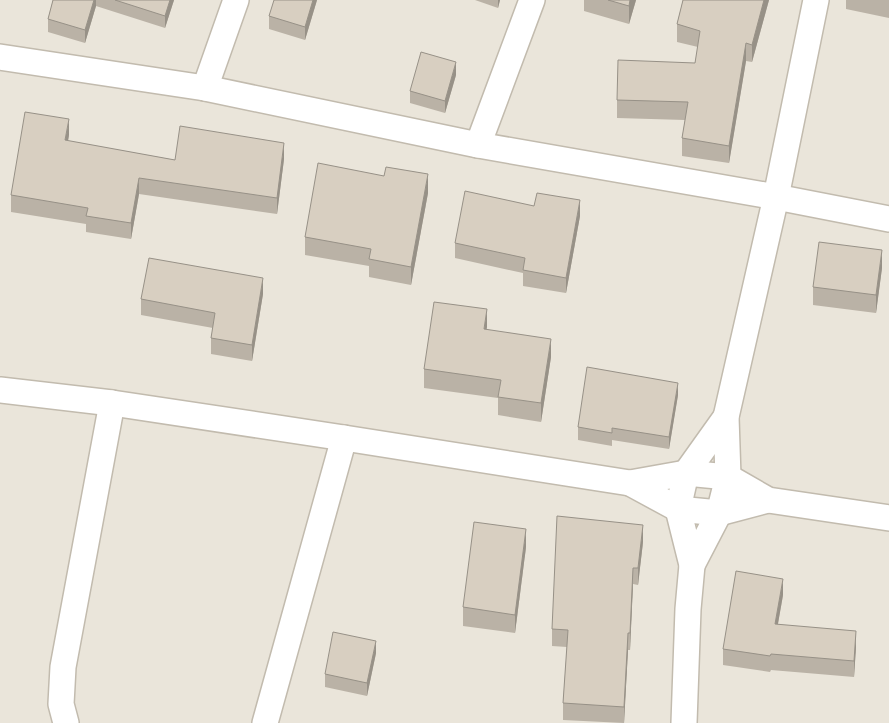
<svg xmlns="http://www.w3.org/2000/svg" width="889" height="723" font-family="Overpass,sans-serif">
	<rect width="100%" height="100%" fill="#f6f3ec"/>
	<!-- residential -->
	<rect fill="#eae5da" x="0" y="0" width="889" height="723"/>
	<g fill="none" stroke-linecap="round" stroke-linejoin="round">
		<defs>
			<g id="minor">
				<polyline points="0,57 205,88 478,145 776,197 889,219"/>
				<polyline points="205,88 236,0"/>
				<polyline points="478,145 532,0"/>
				<polyline points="0,390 112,403 344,438 630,483 686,473 728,477 768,500 889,518"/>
				<polyline points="630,483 678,509 719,513 768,500"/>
				<polyline points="692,565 719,513 728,477 726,417 776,197 816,0"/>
				<polyline points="66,723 61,704 63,667 112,403"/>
				<polyline points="265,723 344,438"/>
				<polyline points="684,723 688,609 692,565 678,509 686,473 726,417"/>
			</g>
		</defs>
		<!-- minor casing -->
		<use href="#minor" stroke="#c2bbae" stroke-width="28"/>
		<!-- minor -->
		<use href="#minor" stroke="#fff" stroke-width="25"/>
	</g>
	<!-- wall -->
	<g fill="#bab2a6">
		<polygon points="53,0 174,0 165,28 96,6 85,43 48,32 48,19"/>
		<polygon points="317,0 305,40 269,29 269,16"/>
		<polygon points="475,0 500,0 498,8"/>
		<polygon points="584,0 636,0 629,24 584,11"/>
		<polygon points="683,0 769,0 752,62 746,61 729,163 682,156 682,138 685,120 617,118 617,100 695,63 698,47 677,42 677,24"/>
		<polygon points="846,0 889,0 889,18 846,9"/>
		<polygon points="456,75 445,113 410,103 410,91"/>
		<polygon points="69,135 68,141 175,160 284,159 277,214 139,194 131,239 86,232 86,224 11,212 11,195"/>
		<polygon points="384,176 428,193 411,285 369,277 369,266 305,255 305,237"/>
		<polygon points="580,216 566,293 523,286 523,273 455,258 455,243"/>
		<polygon points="882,268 876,313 813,305 813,287"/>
		<polygon points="263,294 252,361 211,354 211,338 213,328 141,315 141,299"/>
		<polygon points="487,329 551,357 541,422 498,415 498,398 424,388 424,369"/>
		<polygon points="678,395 669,449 612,440 612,446 578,440 578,427"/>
		<polygon points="643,542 638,585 633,584 630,650 628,650 624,723 563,720 563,703 567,647 552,646 552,629"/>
		<polygon points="526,547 515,633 463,626 463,607"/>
		<polygon points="783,595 778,624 856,647 854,677 771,670 770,672 723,665 723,649"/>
		<polygon points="376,653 367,696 325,687 325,674"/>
	</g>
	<!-- shaded-wall -->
	<g fill="#979187">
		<polygon points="94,0 96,0 96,6 85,43 85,30"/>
		<polygon points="170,0 174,0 165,28 165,16"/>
		<polygon points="313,0 317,0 305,40 305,27"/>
		<polygon points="498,0 500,0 498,8"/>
		<polygon points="630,0 636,0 629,24 629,6"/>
		<polygon points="764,0 769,0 752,62 752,45"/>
		<polygon points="746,43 746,61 729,163 729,146"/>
		<polygon points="456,62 456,75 445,113 445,101"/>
		<polygon points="69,119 69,135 65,156 65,140"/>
		<polygon points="284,143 284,159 277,214 277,198"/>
		<polygon points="428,174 428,193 411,285 411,267"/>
		<polygon points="139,178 139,194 131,239 131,223"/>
		<polygon points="580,200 580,216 566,293 566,278"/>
		<polygon points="882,250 882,268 876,313 876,295"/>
		<polygon points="263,278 263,294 252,361 252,345"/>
		<polygon points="487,309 487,327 484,347 484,329"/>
		<polygon points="551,339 551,357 541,422 541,403"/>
		<polygon points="678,383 678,395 669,449 669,437"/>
		<polygon points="643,525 643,542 638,585 638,568"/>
		<polygon points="526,529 526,547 515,633 515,615"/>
		<polygon points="633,568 633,584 630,650 630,633"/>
		<polygon points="783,579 783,595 775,640 775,624"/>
		<polygon points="856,631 856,647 854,677 854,661"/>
		<polygon points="628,633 628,650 624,723 624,707"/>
		<polygon points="376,641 376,653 367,696 367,683"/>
	</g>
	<!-- building -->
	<g fill="#d8cfc1" stroke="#979187">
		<polygon points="53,0 94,0 85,30 48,19"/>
		<polygon points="115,0 170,0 165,16"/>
		<polygon points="274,0 313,0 305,27 269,16"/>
		<polygon points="608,0 630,0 629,6"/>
		<polygon points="683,0 764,0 752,45 746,43 729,146 682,138 688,102 617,100 618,60 695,63 700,31 677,24"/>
		<polygon points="421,52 456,62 445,101 410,91"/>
		<polygon points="25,112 69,119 65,140 175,160 180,126 284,143 277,198 139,178 131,223 86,216 88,208 11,195"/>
		<polygon points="318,163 384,176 386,167 428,174 411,267 369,259 371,249 305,237"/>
		<polygon points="465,191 534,206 537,193 580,200 566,278 523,270 525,258 455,243"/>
		<polygon points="819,242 882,250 876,295 813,287"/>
		<polygon points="149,258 263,278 252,345 211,338 215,313 141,299"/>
		<polygon points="434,302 487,309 484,329 551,339 541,403 498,397 501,380 424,369"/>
		<polygon points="587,367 678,383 669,437 612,428 612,433 578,427"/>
		<polygon points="557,516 643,525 638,568 633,568 630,633 628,633 624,707 563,703 568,630 552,629"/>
		<polygon points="474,522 526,529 515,615 463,607"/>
		<polygon points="736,571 783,579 775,624 856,631 854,661 771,654 770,656 723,649"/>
		<polygon points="333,632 376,641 367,683 325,674"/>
	</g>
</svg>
